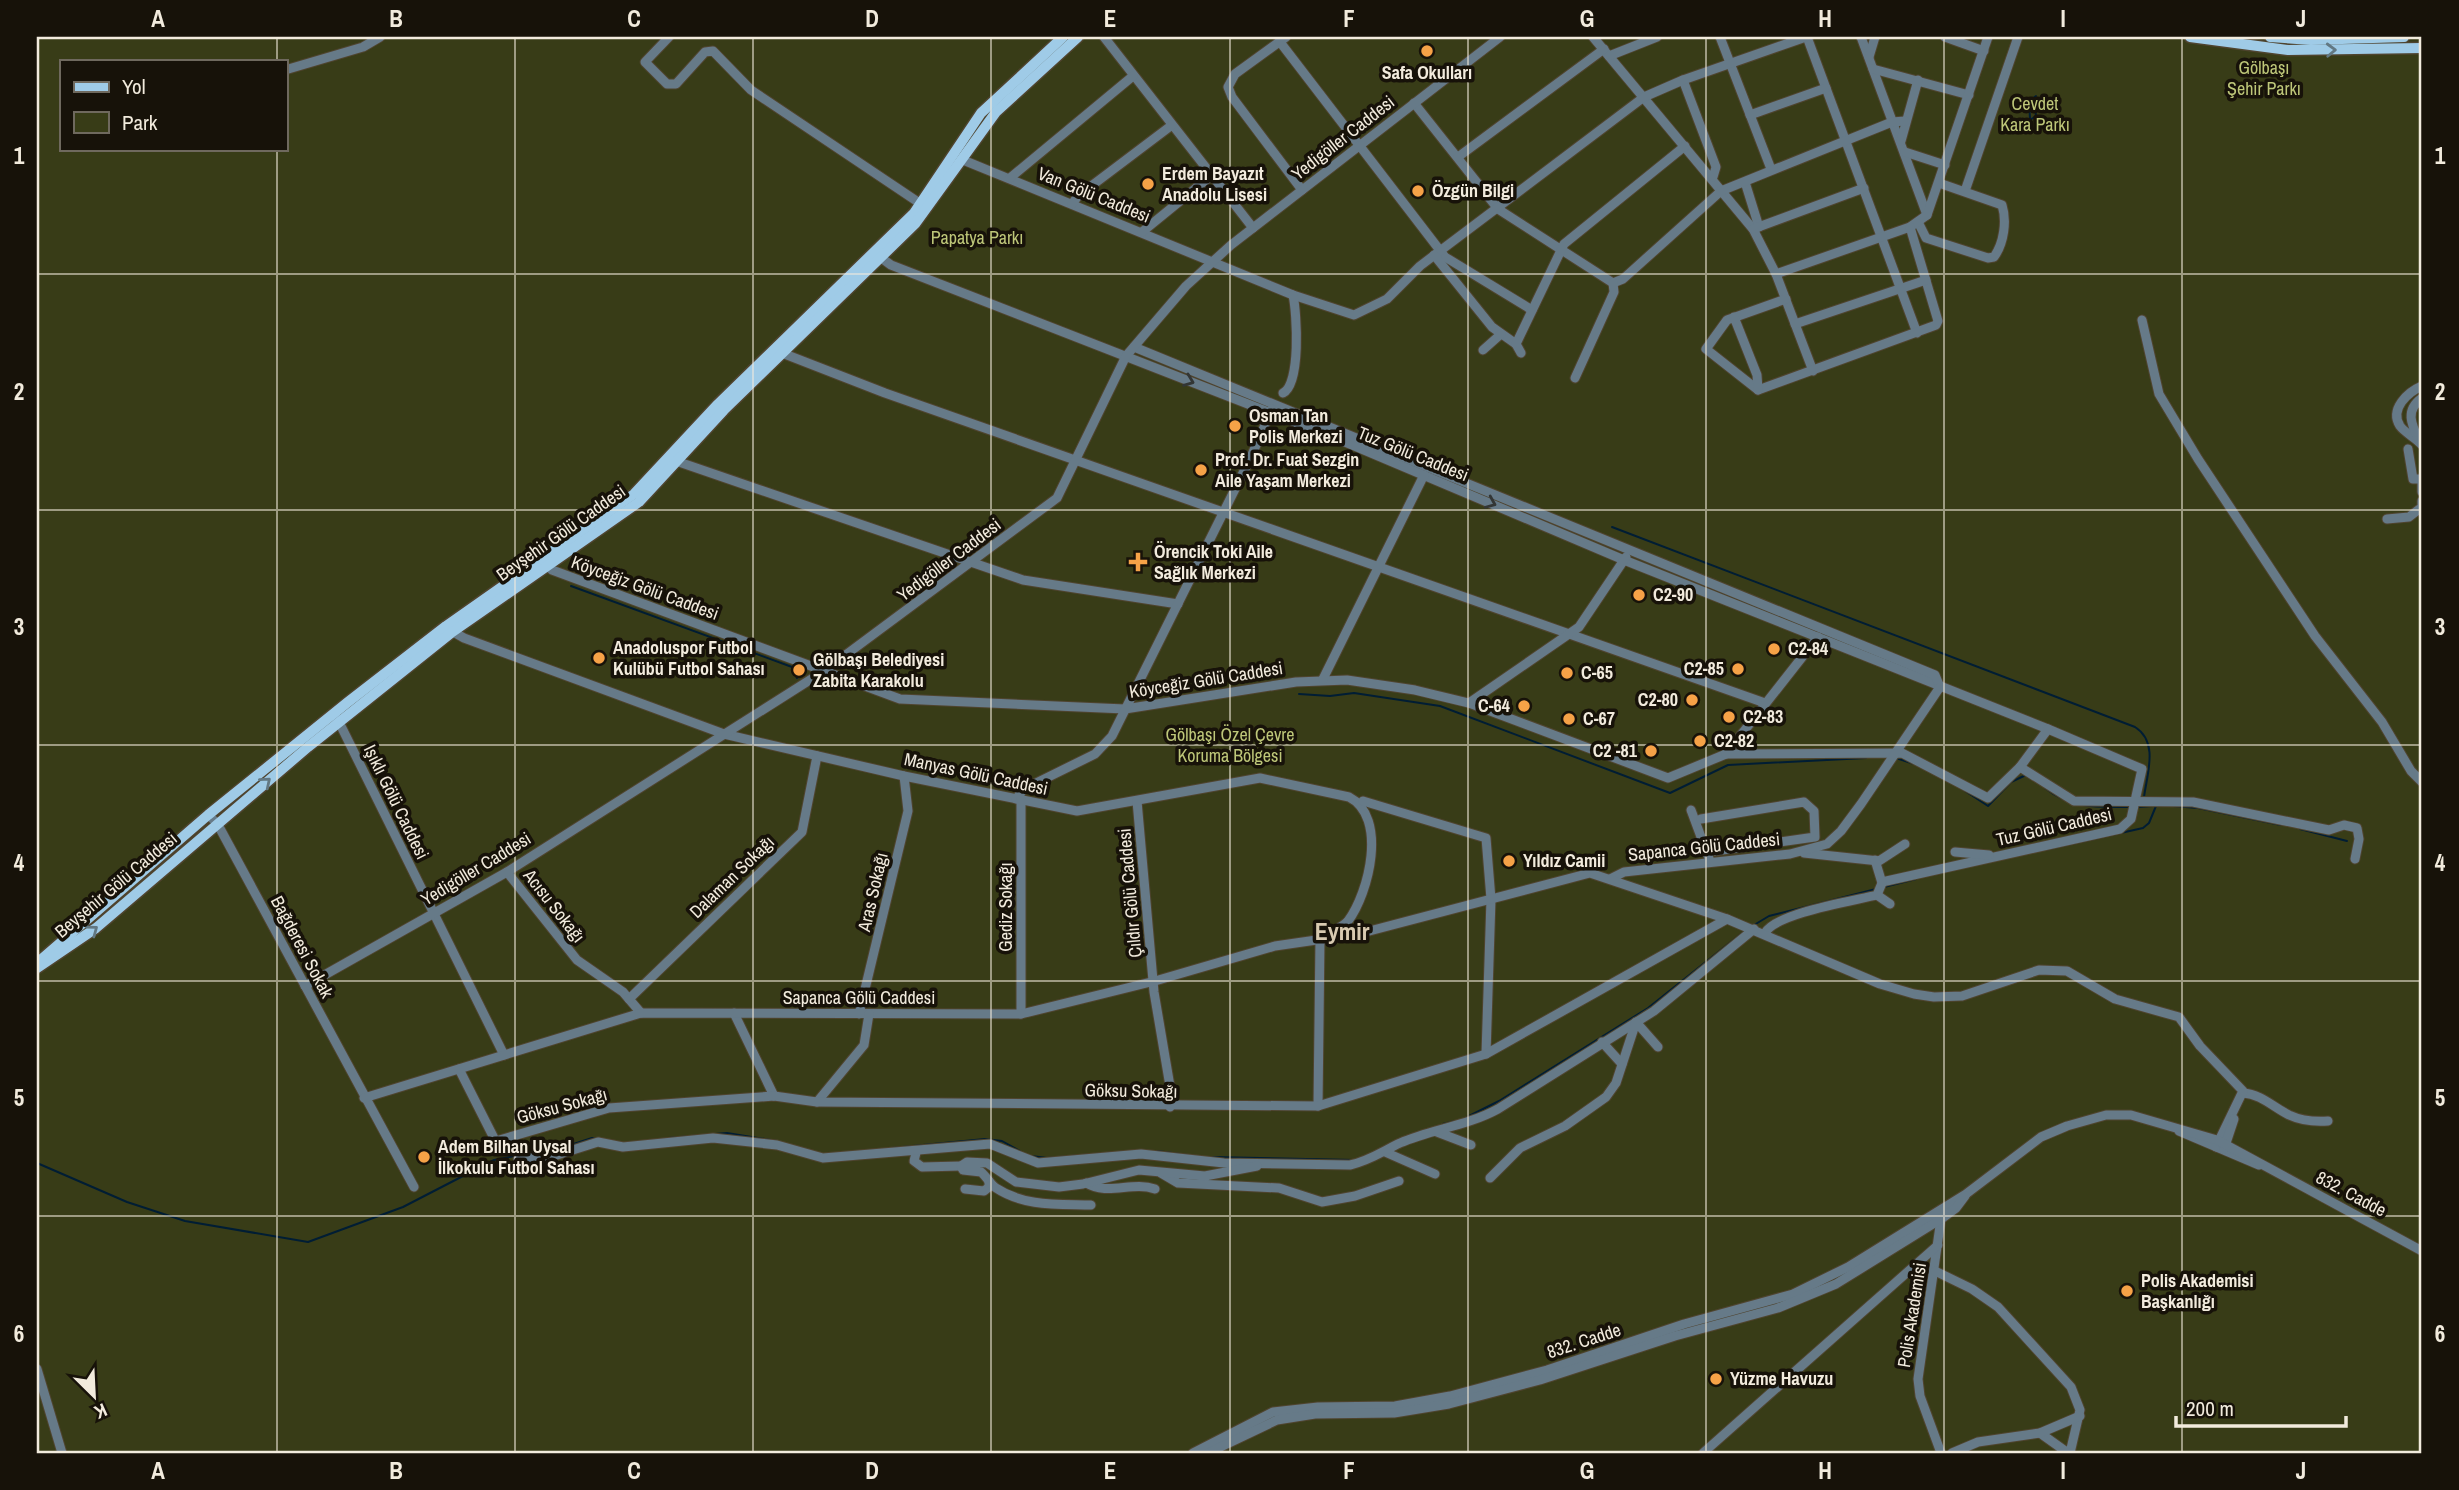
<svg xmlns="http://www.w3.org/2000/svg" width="2459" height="1490" font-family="'Archivo Narrow',sans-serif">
	<rect width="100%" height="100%" fill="#342913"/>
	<!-- green -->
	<path fill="#383c17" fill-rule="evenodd" d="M37,37H2422V1453H37ZM61,61H285V149H61Z"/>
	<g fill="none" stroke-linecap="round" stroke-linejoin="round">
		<!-- stream -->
		<g stroke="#001d34" stroke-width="2">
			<polyline points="2030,119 2029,101 2036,96"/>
			<polyline points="2027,122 2036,116 2035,108 2041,104"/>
			<path d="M1612,527L2135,727C2159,742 2147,774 2144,797"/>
			<polyline points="571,586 792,667 797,678"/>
			<polyline points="1299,694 1330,696 1354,693 1440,706 1670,793 1728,765 1866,758"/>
			<polyline points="1896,758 1914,764"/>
			<path d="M2045,788C2071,809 2097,807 2129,807"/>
			<polyline points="1962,789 1988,806 2011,782 2026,775"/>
			<polyline points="2173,806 2198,808 2281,825"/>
			<polyline points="2138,807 2153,806"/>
			<polyline points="2300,829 2347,841"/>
			<polyline points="2045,850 2143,828 2149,823 2156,806"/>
			<polyline points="1884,887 1916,879"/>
			<polyline points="1754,925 1769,916 1876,889"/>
			<polyline points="1467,1117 1499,1101 1648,1008 1746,930"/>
			<polyline points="1443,1124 1455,1121"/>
			<polyline points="668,1138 727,1133 777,1141"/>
			<polyline points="892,1148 985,1139 1002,1141 1020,1151"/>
			<polyline points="552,1151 592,1138 614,1141"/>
			<polyline points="1157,1151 1196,1156"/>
			<polyline points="1031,1156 1047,1158 1130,1151"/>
			<polyline points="1212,1157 1354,1160"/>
			<polyline points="37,1163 127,1202 185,1221 308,1242 403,1207 494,1160 515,1156"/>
		</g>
		<defs>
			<g id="minor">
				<polyline points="669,37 645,62 667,84 676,84 705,52 713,51 751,90 921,204"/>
				<polyline points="1104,37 1253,228"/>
				<polyline points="1286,37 1235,74 1228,87 1232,97 1302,190"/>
				<polyline points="1593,37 1753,229 1776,274 1813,371"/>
				<polyline points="1720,37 1771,169"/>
				<polyline points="1807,37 1917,333"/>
				<polyline points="1861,37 1927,215"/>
				<polyline points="1945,37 1984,51"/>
				<polyline points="1280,42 1445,257 1532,310"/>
				<polyline points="1609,56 1657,37"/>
				<polyline points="1869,57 1875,37"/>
				<polyline points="1873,69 1969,95"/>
				<polyline points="285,70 363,47 380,37"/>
				<polyline points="1683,80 1716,167 1713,177"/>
				<polyline points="1414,103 1498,209 1613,283"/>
				<polyline points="1750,115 1826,88"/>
				<polyline points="1901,141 1918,80"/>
				<polyline points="1905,152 1945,165"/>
				<polyline points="1458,157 1604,49"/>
				<polyline points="963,160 1293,295 1354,315 1387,299 1420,266 1644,97 1683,80 1806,37"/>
				<polyline points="1010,178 1133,76"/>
				<polyline points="1745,182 1759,227"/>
				<polyline points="1965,191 2018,37"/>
				<polyline points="1072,204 1078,196 1172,125"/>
				<path d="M1918,222L1926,238L1988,258L1994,257C2004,243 2007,221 2002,205L1939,183"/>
				<polyline points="1753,229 1864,188"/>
				<polyline points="1142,232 1212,175"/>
				<polyline points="876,254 891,265 1338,439 1624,560 2048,729 2142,769 2131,819 2120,829 1882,882"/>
				<polyline points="1434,255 1492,327 1516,344"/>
				<polyline points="1776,274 1910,227 1927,215 1988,37"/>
				<polyline points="1613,283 1623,279 1721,191 1892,122 1905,121"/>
				<polyline points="1786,299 1727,320 1706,349 1758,390 1936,325 1938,321 1910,227"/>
				<polyline points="1734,317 1757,375 1758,390"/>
				<polyline points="2142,320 2159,394 2198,459 2315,636 2382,722 2411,771 2422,782"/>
				<polyline points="1795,324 1926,280"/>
				<polyline points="1134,347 1935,675 1940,687"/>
				<polyline points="1483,350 1501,334"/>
				<polyline points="782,353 885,393 1765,703"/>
				<polyline points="1521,353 1516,344 1564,244 1685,146"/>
				<polyline points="1575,378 1614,292 1613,283"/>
				<path d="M2422,386C2408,392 2389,409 2400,426C2405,433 2416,438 2422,445"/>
				<path d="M1283,393C1301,384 1297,314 1293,295"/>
				<path d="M2419,440C2411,424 2405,410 2422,398"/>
				<polyline points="2408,449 2413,479 2422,479"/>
				<polyline points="676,461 1023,580 1178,604"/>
				<polyline points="2422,483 2422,492"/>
				<polyline points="2387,519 2409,517 2422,507 2422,501"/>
				<polyline points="546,565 552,570 900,699 1125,709 1296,682 1347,680 1415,690 1469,703 1668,778 1726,754 1818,637"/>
				<path d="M448,629L464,638L724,734L904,776L1077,811L1260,778L1349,797C1388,817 1369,893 1348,921C1343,927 1332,931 1325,936"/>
				<polyline points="1323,679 1424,475"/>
				<polyline points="1469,703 1579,627 1626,557"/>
				<polyline points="337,718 504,1055"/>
				<polyline points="1726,754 1902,753 1988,798 2020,767 2048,729"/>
				<polyline points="2020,767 2074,801 2193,802 2329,830 2344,825 2357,828 2359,839 2355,859"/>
				<polyline points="1016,799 1024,789 1095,754 1112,736 1250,459 1272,409"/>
				<polyline points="1021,800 1021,1014"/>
				<polyline points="1137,801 1154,992 1171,1092 1170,1107"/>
				<polyline points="1363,801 1486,838 1491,899 1486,1054"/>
				<polyline points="1691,810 1710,861"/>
				<polyline points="208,815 217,823 414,1187"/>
				<polyline points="1701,819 1804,802 1814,811 1815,837 1715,851"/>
				<polyline points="1955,852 1989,855"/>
				<polyline points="1804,853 1879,861 1905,844"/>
				<polyline points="507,872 577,960 623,992 641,1013"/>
				<polyline points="1610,879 1624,872 1790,854 1827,844 1841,831 1861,804 1940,687"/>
				<polyline points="1877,895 1890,904"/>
				<path d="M1765,933C1776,913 1853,901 1877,895L1882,883L1875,860"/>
				<polyline points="305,986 507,872 824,671 1057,498 1126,356 1186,286 1231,245 1500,37"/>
				<polyline points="629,999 802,832 817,756"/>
				<polyline points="734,1013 774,1096"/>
				<polyline points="859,1014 908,811 904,776"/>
				<polyline points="1602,1042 1622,1064"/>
				<polyline points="459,1069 499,1148"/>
				<path d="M2243,1093C2261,1094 2273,1107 2289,1115C2302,1121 2314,1122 2328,1121"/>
				<polyline points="364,1098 641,1013 1021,1014 1155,981 1275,946 1358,934 1590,873 1727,919 1880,984 1914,994 1934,997 1962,996 2039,970 2067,971 2115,999 2179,1017 2200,1046 2243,1091 2216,1147"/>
				<polyline points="817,1102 864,1045 869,1014"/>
				<polyline points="1318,1106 1320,938"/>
				<polyline points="2179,1131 2259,1165"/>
				<polyline points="1437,1132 1471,1145"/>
				<polyline points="496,1141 609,1108 774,1096 817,1102 1318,1106 1486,1054 1727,919"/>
				<polyline points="2224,1149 2234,1119"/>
				<polyline points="1385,1152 1435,1174"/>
				<polyline points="916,1153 914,1161 922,1167 961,1166"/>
				<path d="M518,1159L557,1155L598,1142L623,1147L713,1138L777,1145L823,1158L990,1144L1038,1163L1141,1154L1224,1163L1350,1165C1369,1161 1383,1151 1400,1143C1432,1129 1467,1126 1498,1109L1654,1011L1754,929"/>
				<polyline points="1161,1173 1178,1183 1279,1188 1322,1202 1355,1196 1399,1181"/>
				<polyline points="1490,1178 1520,1148 1565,1126 1606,1097 1616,1083 1636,1022 1658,1047"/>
				<path d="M1086,1183C1108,1196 1132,1181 1155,1189"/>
				<polyline points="965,1189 984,1191 989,1187 989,1181"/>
				<path d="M1091,1205C1058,1204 1025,1207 996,1188C990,1184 987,1177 981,1172L963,1170L961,1166L967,1162L987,1163L1016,1182L1059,1187L1083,1184L1139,1170L1205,1176L1257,1166"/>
				<polyline points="1941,1219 1918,1379 1920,1396 1941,1453"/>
				<polyline points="1935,1271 1972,1289 1998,1307 2071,1387 2080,1410 2070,1453"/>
				<polyline points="37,1369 62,1453"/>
				<polyline points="2040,1433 2068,1453"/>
				<polyline points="1193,1453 1273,1412 1318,1407 1395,1406 1450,1396 1547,1370 1684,1324 1793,1294 1848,1267 1966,1194 2041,1137 2067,1126 2106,1115 2131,1115 2217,1140 2422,1251"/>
				<polyline points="1208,1453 1277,1420 1315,1414 1394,1413 1449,1404 1540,1380 1675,1336 1778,1308 1836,1284 1941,1219 1956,1208 1965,1196"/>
				<polyline points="1703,1453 1938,1245"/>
				<polyline points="1952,1453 1978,1442 2040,1433 2080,1416"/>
			</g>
			<g id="major">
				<polyline points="2190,37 2288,50 2422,48"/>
				<polyline points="2270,37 2311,40 2404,37"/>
				<polyline points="37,963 208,815 348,702 446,626 634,494 718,404 914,213 981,113 1063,37"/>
				<polyline points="37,968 96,928 308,747 451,633 639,502 724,410 915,224 996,112 1078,37"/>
			</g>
		</defs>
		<!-- minor casing -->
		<use href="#minor" stroke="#4f442f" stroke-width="11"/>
		<!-- major casing -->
		<use href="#major" stroke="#4f442f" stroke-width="13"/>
		<!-- minor -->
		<use href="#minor" stroke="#667a88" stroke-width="9"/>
		<!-- major -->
		<use href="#major" stroke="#9fcbe7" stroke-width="10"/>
	</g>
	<!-- one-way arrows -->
	<defs><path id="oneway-chevron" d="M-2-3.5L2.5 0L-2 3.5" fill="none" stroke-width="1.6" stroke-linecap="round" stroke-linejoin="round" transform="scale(1.75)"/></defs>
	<g stroke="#627883">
		<use href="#oneway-chevron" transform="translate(2331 50) rotate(-2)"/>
		<use href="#oneway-chevron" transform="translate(266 782) rotate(-40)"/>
		<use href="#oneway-chevron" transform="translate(93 930) rotate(-37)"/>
	</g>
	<g stroke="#333635">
		<use href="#oneway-chevron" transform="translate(1189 381) rotate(21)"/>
		<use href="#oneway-chevron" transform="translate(1491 503) rotate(23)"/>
	</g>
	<!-- grid -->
	<path fill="none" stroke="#f2ebdd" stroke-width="2" stroke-opacity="0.55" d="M277,37V61M515,37V1453M753,37V1453M991,37V1453M1230,37V1453M1468,37V1453M1706,37V1453M1944,37V1453M2182,37V1453M277,149V1453M37,274H2422M37,510H2422M37,745H2422M37,981H2422M37,1216H2422"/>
	<!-- markers -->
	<g fill="#f6a247" stroke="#171209" stroke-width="2.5">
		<circle cx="1427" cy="51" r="7"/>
		<circle cx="1148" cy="184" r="7"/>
		<circle cx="1418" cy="191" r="7"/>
		<circle cx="1235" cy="426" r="7"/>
		<circle cx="1201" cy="470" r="7"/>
		<path d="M1134.5 551.5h7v7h7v7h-7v7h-7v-7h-7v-7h7z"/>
		<circle cx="1639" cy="595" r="7"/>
		<circle cx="1774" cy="649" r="7"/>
		<circle cx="599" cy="658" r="7"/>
		<circle cx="1738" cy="669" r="7"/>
		<circle cx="799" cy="670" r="7"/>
		<circle cx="1567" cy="673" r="7"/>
		<circle cx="1692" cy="700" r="7"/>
		<circle cx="1524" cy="706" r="7"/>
		<circle cx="1729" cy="717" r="7"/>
		<circle cx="1569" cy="719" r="7"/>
		<circle cx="1700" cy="741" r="7"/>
		<circle cx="1651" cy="751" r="7"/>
		<circle cx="1509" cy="861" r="7"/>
		<circle cx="424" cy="1157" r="7"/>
		<circle cx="2127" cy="1291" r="7"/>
		<circle cx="1716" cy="1379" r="7"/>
	</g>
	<g text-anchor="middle" stroke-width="7" stroke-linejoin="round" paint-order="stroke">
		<!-- park labels -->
		<g font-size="18" fill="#bec779" stroke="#171209">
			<text x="2264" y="74">Gölbaşı<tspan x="2264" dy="21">Şehir Parkı</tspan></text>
			<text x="2035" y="110">Cevdet<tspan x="2035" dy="21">Kara Parkı</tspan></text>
			<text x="977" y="244">Papatya Parkı</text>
			<text x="1230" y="741">Gölbaşı Özel Çevre<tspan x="1230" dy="21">Koruma Bölgesi</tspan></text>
		</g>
		<!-- poi labels -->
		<g font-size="18" font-weight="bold" fill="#f2ebdd" stroke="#171209" text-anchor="start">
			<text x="1427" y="79" text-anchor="middle">Safa Okulları</text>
			<text x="1162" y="180">Erdem Bayazıt<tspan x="1162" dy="21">Anadolu Lisesi</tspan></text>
			<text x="1432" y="197">Özgün Bilgi</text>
			<text x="1249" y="422">Osman Tan<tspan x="1249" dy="21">Polis Merkezi</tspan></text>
			<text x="1215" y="466">Prof. Dr. Fuat Sezgin<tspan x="1215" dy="21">Aile Yaşam Merkezi</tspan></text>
			<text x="1154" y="558">Örencik Toki Aile<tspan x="1154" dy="21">Sağlık Merkezi</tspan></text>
			<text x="1653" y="601">C2-90</text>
			<text x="613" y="654">Anadoluspor Futbol<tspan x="613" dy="21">Kulübü Futbol Sahası</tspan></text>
			<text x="1788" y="655">C2-84</text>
			<text x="813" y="666">Gölbaşı Belediyesi<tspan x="813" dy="21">Zabita Karakolu</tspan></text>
			<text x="1724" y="675" text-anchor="end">C2-85</text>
			<text x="1581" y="679">C-65</text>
			<text x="1678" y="706" text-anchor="end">C2-80</text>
			<text x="1510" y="712" text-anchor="end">C-64</text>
			<text x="1743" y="723">C2-83</text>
			<text x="1583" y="725">C-67</text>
			<text x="1714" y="747">C2-82</text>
			<text x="1637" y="757" text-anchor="end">C2 -81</text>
			<text x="1523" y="867">Yıldız Camii</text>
			<text x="438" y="1153">Adem Bilhan Uysal<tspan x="438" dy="21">İlkokulu Futbol Sahası</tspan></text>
			<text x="2141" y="1287">Polis Akademisi<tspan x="2141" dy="21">Başkanlığı</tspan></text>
			<text x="1730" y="1385">Yüzme Havuzu</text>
		</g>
		<!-- street labels -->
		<g font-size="18" fill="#f2ebdd" stroke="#171209">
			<text transform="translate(1343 138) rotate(-38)" y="6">Yedigöller Caddesi</text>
			<text transform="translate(1094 195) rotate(22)" y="6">Van Gölü Caddesi</text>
			<text transform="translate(1413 454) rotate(22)" y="6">Tuz Gölü Caddesi</text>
			<text transform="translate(561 533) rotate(-35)" y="6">Beyşehir Gölü Caddesi</text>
			<text transform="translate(949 560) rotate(-37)" y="6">Yedigöller Caddesi</text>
			<text transform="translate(645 588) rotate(20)" y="6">Köyceğiz Gölü Caddesi</text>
			<text transform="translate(1206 680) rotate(-9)" y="6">Köyceğiz Gölü Caddesi</text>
			<text transform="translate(976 774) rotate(12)" y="6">Manyas Gölü Caddesi</text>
			<text transform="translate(396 802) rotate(64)" y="6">Işıklı Gölü Caddesi</text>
			<text transform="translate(2054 827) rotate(-13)" y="6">Tuz Gölü Caddesi</text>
			<text transform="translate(1704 847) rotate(-6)" y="6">Sapanca Gölü Caddesi</text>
			<text transform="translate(476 869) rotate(-31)" y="6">Yedigöller Caddesi</text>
			<text transform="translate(732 877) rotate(-44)" y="6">Dalaman Sokağı</text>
			<text transform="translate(116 885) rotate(-40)" y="6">Beyşehir Gölü Caddesi</text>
			<text transform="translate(873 892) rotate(-77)" y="6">Aras Sokağı</text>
			<text transform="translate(1130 893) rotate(-95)" y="6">Çıldır Gölü Caddesi</text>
			<text transform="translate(554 906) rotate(52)" y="6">Acısu Sokağı</text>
			<text transform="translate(1006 907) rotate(-90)" y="6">Gediz Sokağı</text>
			<text transform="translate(302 947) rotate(62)" y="6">Bağderesi Sokak</text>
			<text x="859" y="1004">Sapanca Gölü Caddesi</text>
			<text transform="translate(1131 1091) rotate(1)" y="6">Göksu Sokağı</text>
			<text transform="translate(562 1106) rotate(-15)" y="6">Göksu Sokağı</text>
			<text transform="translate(2351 1194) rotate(28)" y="6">832. Cadde</text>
			<text transform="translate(1912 1315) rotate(-81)" y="6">Polis Akademisi</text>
			<text transform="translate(1584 1341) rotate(-18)" y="6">832. Cadde</text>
		</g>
		<!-- district labels -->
		<g font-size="24" font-weight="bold" fill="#d8cab0" stroke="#171209">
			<text x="1342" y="940">Eymir</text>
		</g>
	</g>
	<!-- border -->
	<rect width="2459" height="1490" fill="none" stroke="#171209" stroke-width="77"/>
	<!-- legend -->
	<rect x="60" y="60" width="228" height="91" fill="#171209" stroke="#6f695e" stroke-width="2"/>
	<rect x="74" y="82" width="35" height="10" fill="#9fcbe7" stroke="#6f695e" stroke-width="2"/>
	<text x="122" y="94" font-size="21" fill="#f2ebdd">Yol</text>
	<rect x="74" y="112" width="35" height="21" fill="#383c17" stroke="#6f695e" stroke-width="2"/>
	<text x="122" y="130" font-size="21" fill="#f2ebdd">Park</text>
	<!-- north arrow -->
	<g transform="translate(94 1396) rotate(156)" stroke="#171209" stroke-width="5" paint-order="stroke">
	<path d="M0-5L12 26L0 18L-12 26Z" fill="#f2ebdd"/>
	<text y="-10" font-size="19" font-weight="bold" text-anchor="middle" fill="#f2ebdd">K</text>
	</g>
	<!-- scale -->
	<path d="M2176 1416v10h170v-10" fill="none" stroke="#f2ebdd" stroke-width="3.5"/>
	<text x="2186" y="1416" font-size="21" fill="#f2ebdd" stroke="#171209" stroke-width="5" paint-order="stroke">200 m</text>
	<rect x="38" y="38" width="2382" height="1414" fill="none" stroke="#f2ebdd" stroke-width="2.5"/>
	<g font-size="23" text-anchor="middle" font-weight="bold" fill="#f2ebdd">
		<text x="158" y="27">A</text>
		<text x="396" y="27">B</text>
		<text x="634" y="27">C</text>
		<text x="872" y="27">D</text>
		<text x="1110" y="27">E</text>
		<text x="1349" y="27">F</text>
		<text x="1587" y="27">G</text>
		<text x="1825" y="27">H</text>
		<text x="2063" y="27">I</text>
		<text x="2301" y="27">J</text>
		<text x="19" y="164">1</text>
		<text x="2440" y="164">1</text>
		<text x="19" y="400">2</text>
		<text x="2440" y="400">2</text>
		<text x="19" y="635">3</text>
		<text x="2440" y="635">3</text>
		<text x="19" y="871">4</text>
		<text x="2440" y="871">4</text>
		<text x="19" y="1106">5</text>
		<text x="2440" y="1106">5</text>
		<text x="19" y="1342">6</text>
		<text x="2440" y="1342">6</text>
		<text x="158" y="1479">A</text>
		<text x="396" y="1479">B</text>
		<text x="634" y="1479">C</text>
		<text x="872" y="1479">D</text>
		<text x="1110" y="1479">E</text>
		<text x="1349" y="1479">F</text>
		<text x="1587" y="1479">G</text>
		<text x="1825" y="1479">H</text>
		<text x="2063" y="1479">I</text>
		<text x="2301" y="1479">J</text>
	</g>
</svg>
